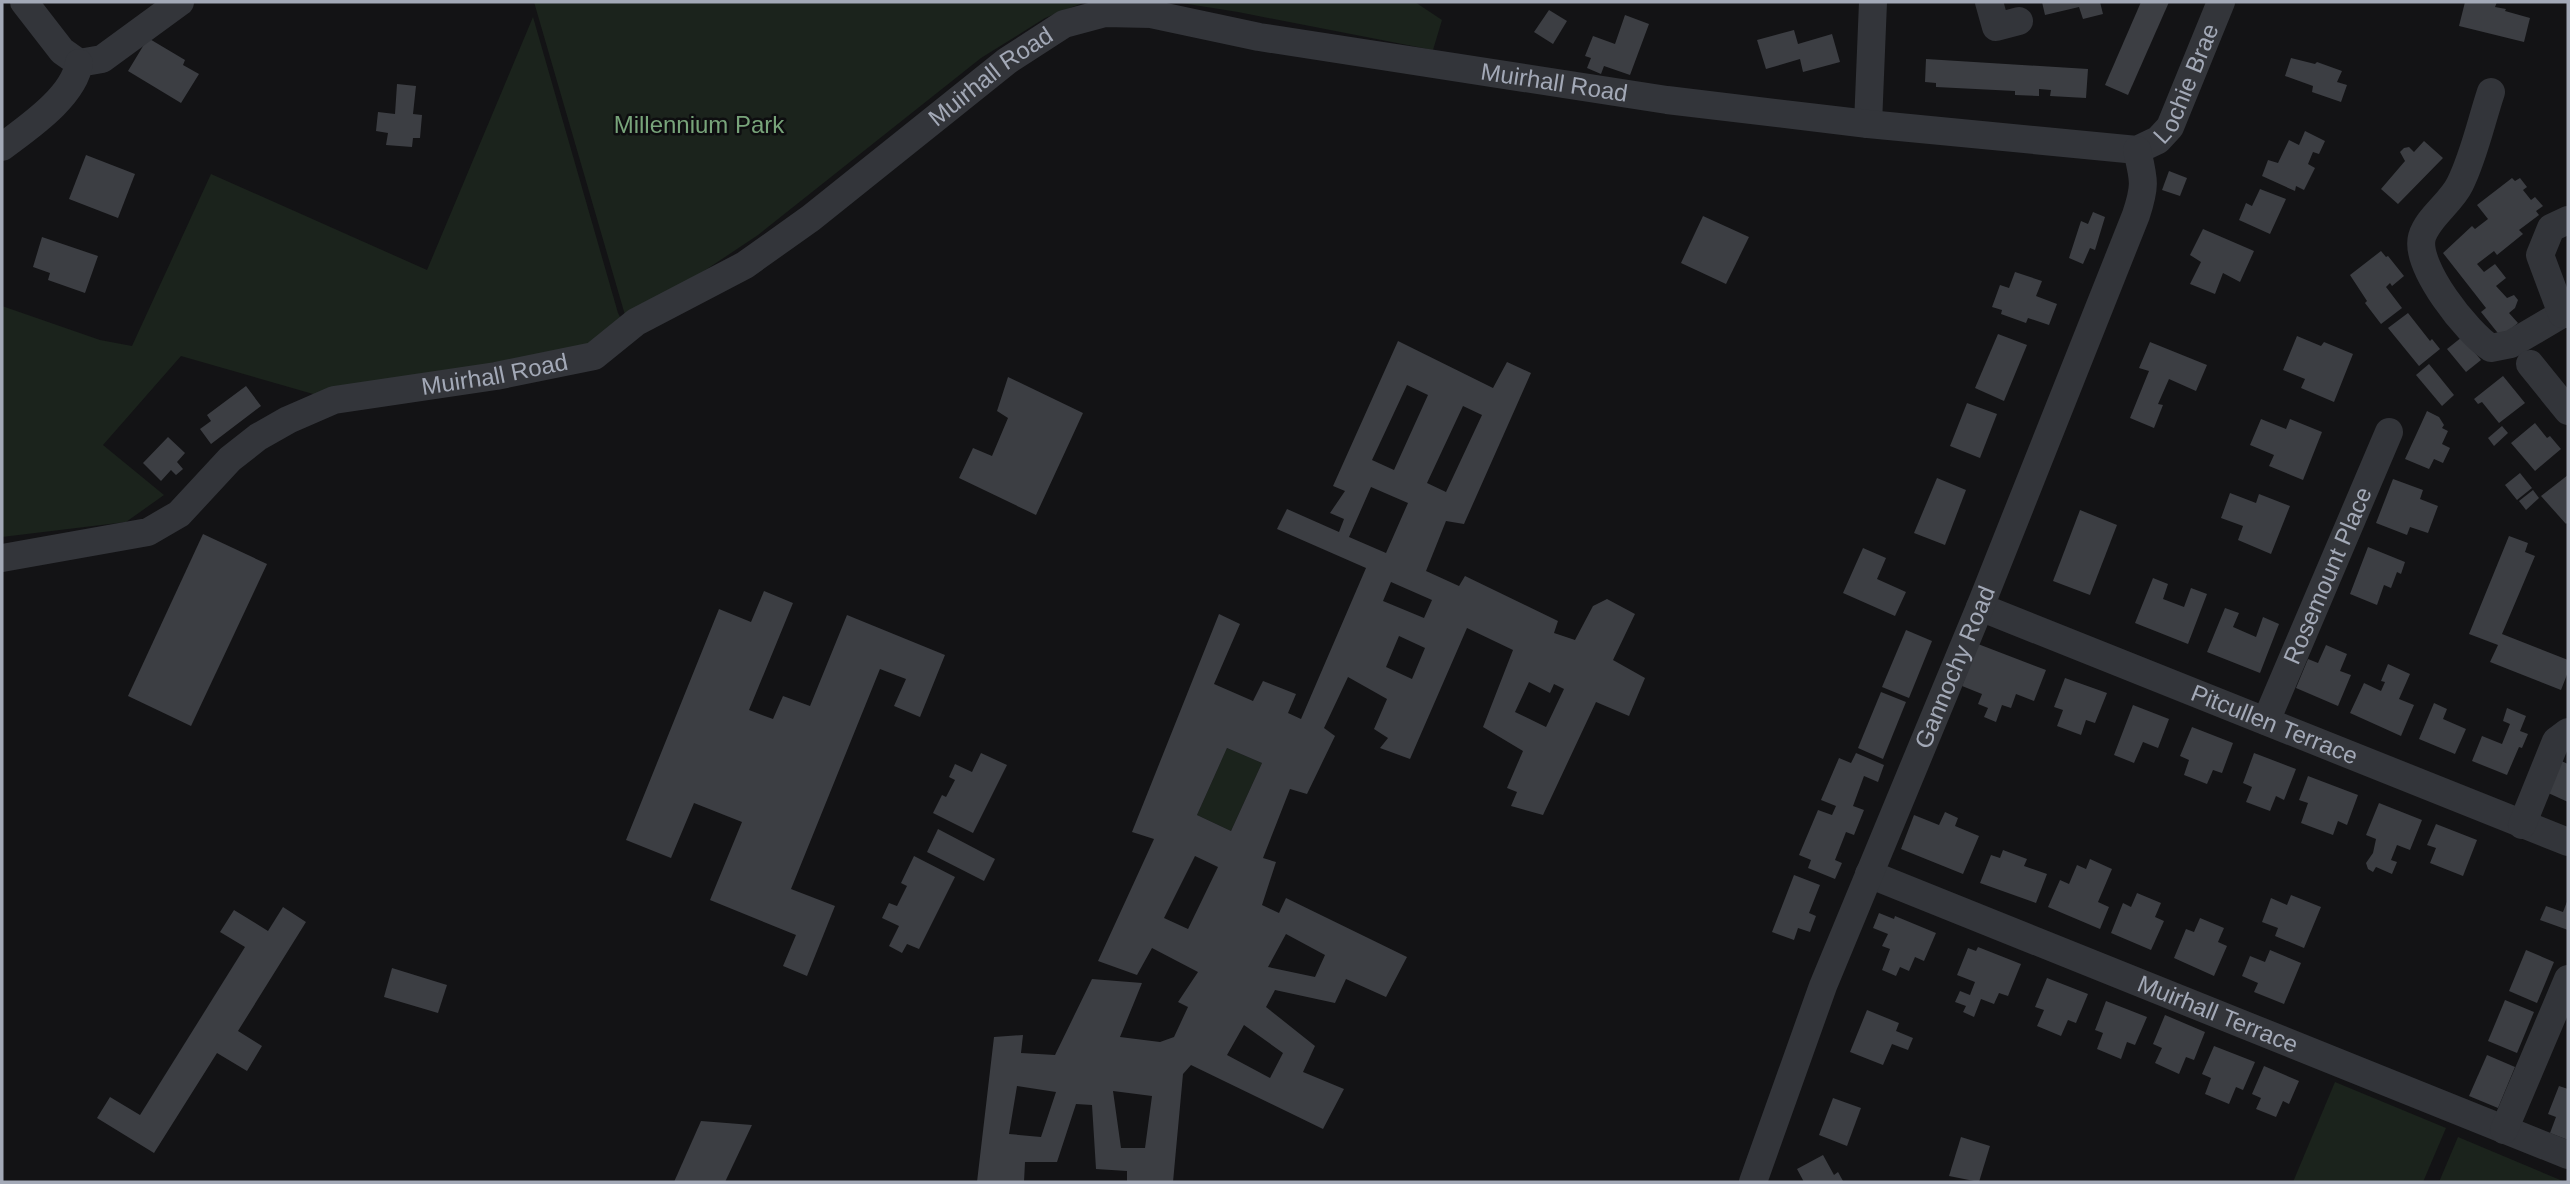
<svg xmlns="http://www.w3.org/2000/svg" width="2570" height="1184" font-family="Helvetica,sans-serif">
	<rect width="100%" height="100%" fill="#131315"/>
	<!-- green -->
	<g fill="#1b231c">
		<polygon points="534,2 1085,2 1045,18 981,58 758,235 698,275 625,315"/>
		<polygon points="1175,2 1415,2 1442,20 1433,50 1238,12"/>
		<polygon points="533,17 618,313 627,330 594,356 334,400 181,356 103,445 164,495 126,522 2,537 2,306 100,340 132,346 211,174 427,270"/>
		<polygon points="1227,748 1262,763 1231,831 1197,815"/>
		<polygon points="2335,1082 2446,1128 2423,1182 2293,1182"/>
		<polygon points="2458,1137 2565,1182 2439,1182"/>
	</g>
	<!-- building -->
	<g fill="#3c3e43" fill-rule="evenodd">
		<polygon points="2042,2 2100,2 2103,14 2083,19 2079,7 2045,15"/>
		<polygon points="2141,2 2169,2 2128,95 2105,85"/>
		<polygon points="2465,2 2497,2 2495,7 2506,9 2505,11 2530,18 2524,42 2459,26"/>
		<polygon points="1549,10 1567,21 1553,44 1534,32"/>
		<polygon points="1625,15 1649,24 1630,75 1604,66 1601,74 1587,68 1591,58 1585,56 1593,36 1615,44"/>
		<polygon points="1794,30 1798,44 1832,34 1840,62 1803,72 1800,59 1766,69 1757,40"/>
		<polygon points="148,38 185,60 183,65 199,74 181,103 128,71"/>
		<polygon points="2291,58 2315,64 2317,62 2342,71 2337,82 2347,85 2341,102 2312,92 2313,86 2285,76"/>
		<polygon points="1926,59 2088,69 2086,98 2050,96 2051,90 2039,89 2039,96 2015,95 2015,91 1936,87 1936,83 1925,82"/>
		<polygon points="397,84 416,86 413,114 422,115 420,138 413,138 412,147 386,145 388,133 376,131 378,112 395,114"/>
		<polygon points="2305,131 2325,141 2319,154 2313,152 2308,164 2315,168 2304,190 2296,186 2295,191 2262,176 2268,160 2278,163 2289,140 2299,145"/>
		<polygon points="2424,141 2443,158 2398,204 2381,189 2405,161 2400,152 2404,148 2409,147 2414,152"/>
		<polygon points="86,155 135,174 118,218 69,199"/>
		<polygon points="2169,171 2187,178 2180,196 2162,190"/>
		<polygon points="2512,178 2515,181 2520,178 2527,187 2523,190 2531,200 2535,197 2543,206 2536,211 2539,215 2519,230 2523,234 2497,255 2494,251 2477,264 2484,272 2495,264 2506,278 2496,286 2507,298 2514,295 2518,300 2515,308 2509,313 2518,323 2501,337 2481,312 2486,308 2443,253 2472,226 2475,229 2488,219 2477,205"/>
		<polygon points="2260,189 2286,199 2270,234 2239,220 2246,203 2252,206"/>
		<polygon points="2093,212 2105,217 2095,250 2090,248 2083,264 2069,258 2081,221 2088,224"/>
		<polygon points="1703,216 1749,237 1726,284 1681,263"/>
		<polygon points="2203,229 2254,251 2240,282 2223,273 2215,294 2190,284 2201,262 2190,255"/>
		<polygon points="42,237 98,256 85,293 48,280 50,273 33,267"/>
		<polygon points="2381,251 2386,257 2388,256 2404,276 2392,286 2390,283 2386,287 2402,308 2381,324 2365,303 2367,301 2350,275"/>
		<polygon points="2015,272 2042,281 2036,296 2057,304 2049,325 2028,318 2026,323 2001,314 2002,310 1992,307 2000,285 2009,288"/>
		<polygon points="2408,313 2430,341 2432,339 2440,349 2419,366 2388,328"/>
		<polygon points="1998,334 2027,345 2004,401 1975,388"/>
		<polygon points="2297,336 2321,346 2324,342 2353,354 2334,402 2301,388 2305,379 2283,370"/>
		<polygon points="2462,337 2481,360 2466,372 2447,349"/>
		<path d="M1398,341L1493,388L1507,362L1531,373L1464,524L1446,521L1426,571L1459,586L1465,576L1558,621L1554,633L1575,640L1593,606L1607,599L1635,614L1613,660L1645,678L1629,716L1596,702L1543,815L1511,806L1517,792L1507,788L1523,751L1483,727L1513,650L1467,628L1410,759L1380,748L1388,738L1374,729L1387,699L1348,677L1324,728L1335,736L1307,794L1290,789L1263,858L1276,862L1262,905L1279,913L1286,898L1407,957L1386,997L1346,979L1335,1003L1275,990L1266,1007L1315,1046L1303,1072L1344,1089L1323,1129L1191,1065L1183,1074L1173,1182H1127V1171L1096,1169L1092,1105L1076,1104L1057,1162H1025L1024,1182H977L994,1037L1023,1035L1021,1053L1055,1055L1092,979L1142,983L1120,1037L1160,1042L1174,1037L1188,1007L1178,1002L1198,972L1152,948L1137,975L1098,961L1154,839L1132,832L1219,614L1240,624L1214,684L1253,701L1263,681L1296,694L1288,713L1301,719L1366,568L1277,529L1287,509L1339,532L1344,519L1330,513L1345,491L1333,486ZM1407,385L1428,395L1394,470L1372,460ZM1463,406L1482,415L1446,492L1427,483ZM1371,487L1408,503L1386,553L1349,537ZM1391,582L1432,600L1424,618L1383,601ZM1399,636L1425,648L1412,679L1386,667ZM1529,682L1550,693L1554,684L1564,689L1546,727L1515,712ZM1227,748L1262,763L1231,831L1197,815ZM1195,856L1218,867L1188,929L1164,918ZM1286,934L1325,955L1315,977L1268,967ZM1244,1025L1283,1053L1270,1078L1227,1055ZM1017,1086L1056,1092L1041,1137L1009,1134ZM1113,1091L1152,1096L1145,1148H1121Z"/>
		<polygon points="2150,342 2207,365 2196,391 2169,379 2158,404 2163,405 2154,428 2130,418 2149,371 2139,368"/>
		<polygon points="2429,364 2454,395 2442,406 2416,375"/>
		<polygon points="2503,376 2525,403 2499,423 2482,402 2478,404 2474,399"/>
		<polygon points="1008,377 1083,413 1036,515 959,478 973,448 992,456 1008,418 997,411"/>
		<polygon points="246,386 261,406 211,444 200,429 211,421 207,415"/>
		<polygon points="1967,403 1997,414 1980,458 1950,446"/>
		<polygon points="2427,411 2439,417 2444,425 2442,428 2448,431 2442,444 2450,448 2443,463 2434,459 2429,469 2405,459"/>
		<polygon points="2261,419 2286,429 2290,419 2322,432 2303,480 2269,466 2274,455 2250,445"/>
		<polygon points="2535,423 2547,438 2550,436 2561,449 2535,471 2511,443"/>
		<polygon points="2502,426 2508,433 2494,446 2488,438"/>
		<polygon points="168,437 185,453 177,462 183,469 176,475 171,470 161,481 143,463"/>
		<polygon points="2520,473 2532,488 2517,500 2505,485"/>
		<polygon points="2568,475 2568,522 2566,524 2541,496"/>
		<polygon points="1937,478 1966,490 1945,545 1914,533"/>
		<polygon points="2393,479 2423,490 2420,499 2438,506 2428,533 2410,527 2407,535 2376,523"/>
		<polygon points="2533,490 2539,498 2526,510 2519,501"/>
		<polygon points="2230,493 2256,503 2259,494 2290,506 2271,554 2238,540 2243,526 2221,518"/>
		<polygon points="2080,510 2117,525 2090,595 2053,581"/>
		<polygon points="203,534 267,564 191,726 128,696"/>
		<polygon points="2509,536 2528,543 2525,552 2535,556 2502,634 2568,660 2568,672 2561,690 2490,662 2498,645 2469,634"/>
		<polygon points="2368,547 2405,562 2401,574 2397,572 2391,588 2384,585 2377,605 2350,594"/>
		<polygon points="1863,548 1886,558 1877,579 1906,592 1895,616 1843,593"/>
		<polygon points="2153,578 2168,584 2163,599 2184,607 2191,588 2207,594 2188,644 2135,623"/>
		<polygon points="764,591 793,603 749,710 773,719 783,696 810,706 847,615 945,655 920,717 894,706 906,679 880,669 791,889 835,906 807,976 783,966 796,935 710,900 742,822 694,803 671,858 626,840 719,609 751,622"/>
		<polygon points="2225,608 2239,613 2233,627 2256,637 2263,617 2279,624 2260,673 2207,652"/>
		<polygon points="1906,630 1932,641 1909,698 1882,687"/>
		<polygon points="1978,644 2046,670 2034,701 2016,694 2011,708 2002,705 1996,722 1984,717 1988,708 1978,704 1982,694 1962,686"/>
		<polygon points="2326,645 2347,654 2340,671 2351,675 2338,706 2296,688 2308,659 2318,663"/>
		<polygon points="2388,664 2410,674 2399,699 2414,705 2401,736 2350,713 2364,683 2381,691 2385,682 2381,681"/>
		<polygon points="2065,678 2107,693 2095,723 2086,720 2081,735 2057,726 2063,710 2054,707"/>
		<polygon points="1881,692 1906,702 1883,759 1858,748"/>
		<polygon points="2434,703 2447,709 2443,719 2466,729 2455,754 2419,739"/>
		<polygon points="2133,705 2169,719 2158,748 2143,742 2134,763 2114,755"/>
		<polygon points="2507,708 2526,716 2520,731 2528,734 2522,748 2519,747 2507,775 2472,761 2482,736 2502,744 2510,724 2503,721"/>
		<polygon points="2192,727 2233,743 2222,773 2213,770 2207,784 2184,775 2189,760 2180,756"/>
		<polygon points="981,753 1007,765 973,833 933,813 942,795 946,797 955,780 949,777 955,764 972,772"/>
		<polygon points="1856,753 1884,765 1878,782 1864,776 1853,806 1864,810 1854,835 1846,832 1835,860 1842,863 1835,879 1808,868 1811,860 1799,855 1818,810 1832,815 1836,806 1821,800 1839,758 1851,763"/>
		<polygon points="2254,753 2296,769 2284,800 2276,796 2270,811 2246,802 2252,787 2243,783"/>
		<polygon points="2559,760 2568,764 2568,802 2546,792"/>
		<polygon points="2308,776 2358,795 2347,825 2338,821 2333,835 2301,823 2308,803 2299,800"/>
		<polygon points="2379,803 2422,820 2410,850 2397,845 2391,860 2397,862 2392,874 2376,867 2373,872 2368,869 2366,863 2373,853 2376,839 2366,835"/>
		<polygon points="1945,812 1958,818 1955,826 1979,836 1963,874 1901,849 1914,815 1939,825"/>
		<polygon points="2436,824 2477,840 2463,876 2430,863 2436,848 2427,845"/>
		<polygon points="938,829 995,859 984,881 927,852"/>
		<polygon points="2003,850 2027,859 2024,866 2047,874 2036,903 1980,883 1991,855 2000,858"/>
		<polygon points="914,856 955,877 919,949 907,944 902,953 889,946 899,926 882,918 889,903 897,906 907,886 901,883"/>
		<polygon points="2090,859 2112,869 2098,902 2109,907 2100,929 2048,907 2060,880 2069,884 2077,865 2086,869"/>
		<polygon points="1794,875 1820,885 1809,913 1816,916 1810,932 1798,928 1794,940 1772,932"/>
		<polygon points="2137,893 2161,903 2155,917 2164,921 2151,950 2111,933 2123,903 2131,907"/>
		<polygon points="2291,895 2321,907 2304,948 2275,936 2278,928 2262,922 2271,898 2287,905"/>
		<polygon points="2568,899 2568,930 2540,920 2546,906 2563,912"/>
		<polygon points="283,907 306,922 238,1031 262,1046 247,1071 217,1053 154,1153 97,1118 110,1097 140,1115 245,947 220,932 234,910 268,931"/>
		<polygon points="1879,913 1894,919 1895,916 1936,933 1924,961 1915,957 1909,971 1900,967 1896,976 1882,970 1890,949 1882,946 1888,934 1873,928"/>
		<polygon points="2200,918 2224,928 2218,942 2227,946 2214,976 2174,958 2186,929 2194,932"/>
		<polygon points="1978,947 2021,964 2008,996 1999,993 1994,1004 1981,999 1974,1017 1963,1012 1966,1006 1955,1002 1960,991 1970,995 1975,982 1957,975 1968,948 1976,951"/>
		<polygon points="2270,950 2301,963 2284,1004 2254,992 2258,983 2242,976 2250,956 2265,962"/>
		<polygon points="2526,950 2554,962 2537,1003 2509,991"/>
		<polygon points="392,968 447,985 438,1013 384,997"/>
		<polygon points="2047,978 2088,994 2076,1023 2068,1020 2061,1036 2037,1026 2044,1010 2035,1007"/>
		<polygon points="2505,1000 2534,1012 2517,1053 2488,1041"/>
		<polygon points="2106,1001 2147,1017 2135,1045 2127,1042 2121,1059 2097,1049 2103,1033 2095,1030"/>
		<polygon points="1867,1010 1899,1023 1896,1031 1913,1038 1908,1050 1892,1044 1883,1065 1850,1052"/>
		<polygon points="2165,1015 2205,1032 2194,1060 2186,1057 2179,1074 2155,1063 2162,1048 2153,1044"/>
		<polygon points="2214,1046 2255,1062 2243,1090 2236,1087 2229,1104 2205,1094 2211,1078 2202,1074"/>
		<polygon points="2487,1055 2515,1067 2498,1108 2469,1096"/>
		<polygon points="2264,1066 2299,1081 2289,1104 2283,1101 2276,1117 2256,1109 2261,1098 2252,1094"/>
		<polygon points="2559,1086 2568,1089 2568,1140 2550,1133 2556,1117 2548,1114"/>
		<polygon points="1833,1098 1861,1108 1847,1146 1819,1135"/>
		<polygon points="701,1121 752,1125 725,1182 674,1182"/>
		<polygon points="1961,1137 1990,1146 1979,1182 1949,1176"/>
		<polygon points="1823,1155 1834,1175 1838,1172 1843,1181 1804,1182 1797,1169"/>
	</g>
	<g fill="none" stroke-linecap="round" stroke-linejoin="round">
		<!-- minor -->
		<g stroke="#33353a" stroke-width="28">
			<polyline points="24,2 62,51 79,63"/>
			<polyline points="1989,2 1996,27 2019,21"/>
			<polyline points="79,63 102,59 180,2"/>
			<path d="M2491,92C2481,122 2474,156 2460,184C2451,203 2428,217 2422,237C2414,266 2468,334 2491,348L2511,344L2562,314H2568"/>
			<polyline points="1868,124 1873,2"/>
			<path d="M2,147C27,128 74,97 79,63"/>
			<polyline points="2562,314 2540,255 2551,228 2568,220"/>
			<polyline points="2530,364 2568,411"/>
			<path id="s1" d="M2,558L148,532L179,514L230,459L258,437L288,420L334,400L496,376L594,356L636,322L745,265L811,218L1007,61L1064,24L1105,13L1151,14L1259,37L1667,100L1868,124L2137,150L2158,140L2170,127L2221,2"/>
			<path id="s2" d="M1980,607L2568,842"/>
			<path id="s3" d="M2266,721L2389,432"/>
			<polyline points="2522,825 2556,741 2568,732"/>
			<path id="s4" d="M1869,874L2568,1155"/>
			<polyline points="2504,1130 2568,979"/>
			<path id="s5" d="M1753,1182L1823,986L1980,607L2136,215C2146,185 2144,180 2137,150"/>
		</g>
	</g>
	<g text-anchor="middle" stroke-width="5" stroke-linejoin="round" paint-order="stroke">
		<!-- street labels -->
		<g font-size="24" fill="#a3a9b7" stroke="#0e0e10">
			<text dy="8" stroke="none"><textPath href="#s1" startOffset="1130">Muirhall Road</textPath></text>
			<text dy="8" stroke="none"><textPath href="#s1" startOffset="2392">Lochie Brae</textPath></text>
			<text dy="8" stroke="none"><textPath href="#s1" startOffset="1718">Muirhall Road</textPath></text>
			<text dy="8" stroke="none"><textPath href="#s1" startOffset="542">Muirhall Road</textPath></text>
			<text dy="8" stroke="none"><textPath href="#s3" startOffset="158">Rosemount Place</textPath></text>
			<text dy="8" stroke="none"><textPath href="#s5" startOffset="553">Gannochy Road</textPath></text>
			<text dy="8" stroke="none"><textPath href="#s2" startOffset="317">Pitcullen Terrace</textPath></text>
			<text dy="8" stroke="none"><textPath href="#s4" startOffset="376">Muirhall Terrace</textPath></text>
		</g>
		<!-- park labels -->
		<g font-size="24" fill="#78a47a" stroke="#0e0e10">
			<text x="699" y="133">Millennium Park</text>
		</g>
	</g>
	<!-- border -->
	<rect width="2570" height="1184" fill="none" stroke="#a3a9b7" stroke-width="7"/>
</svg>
